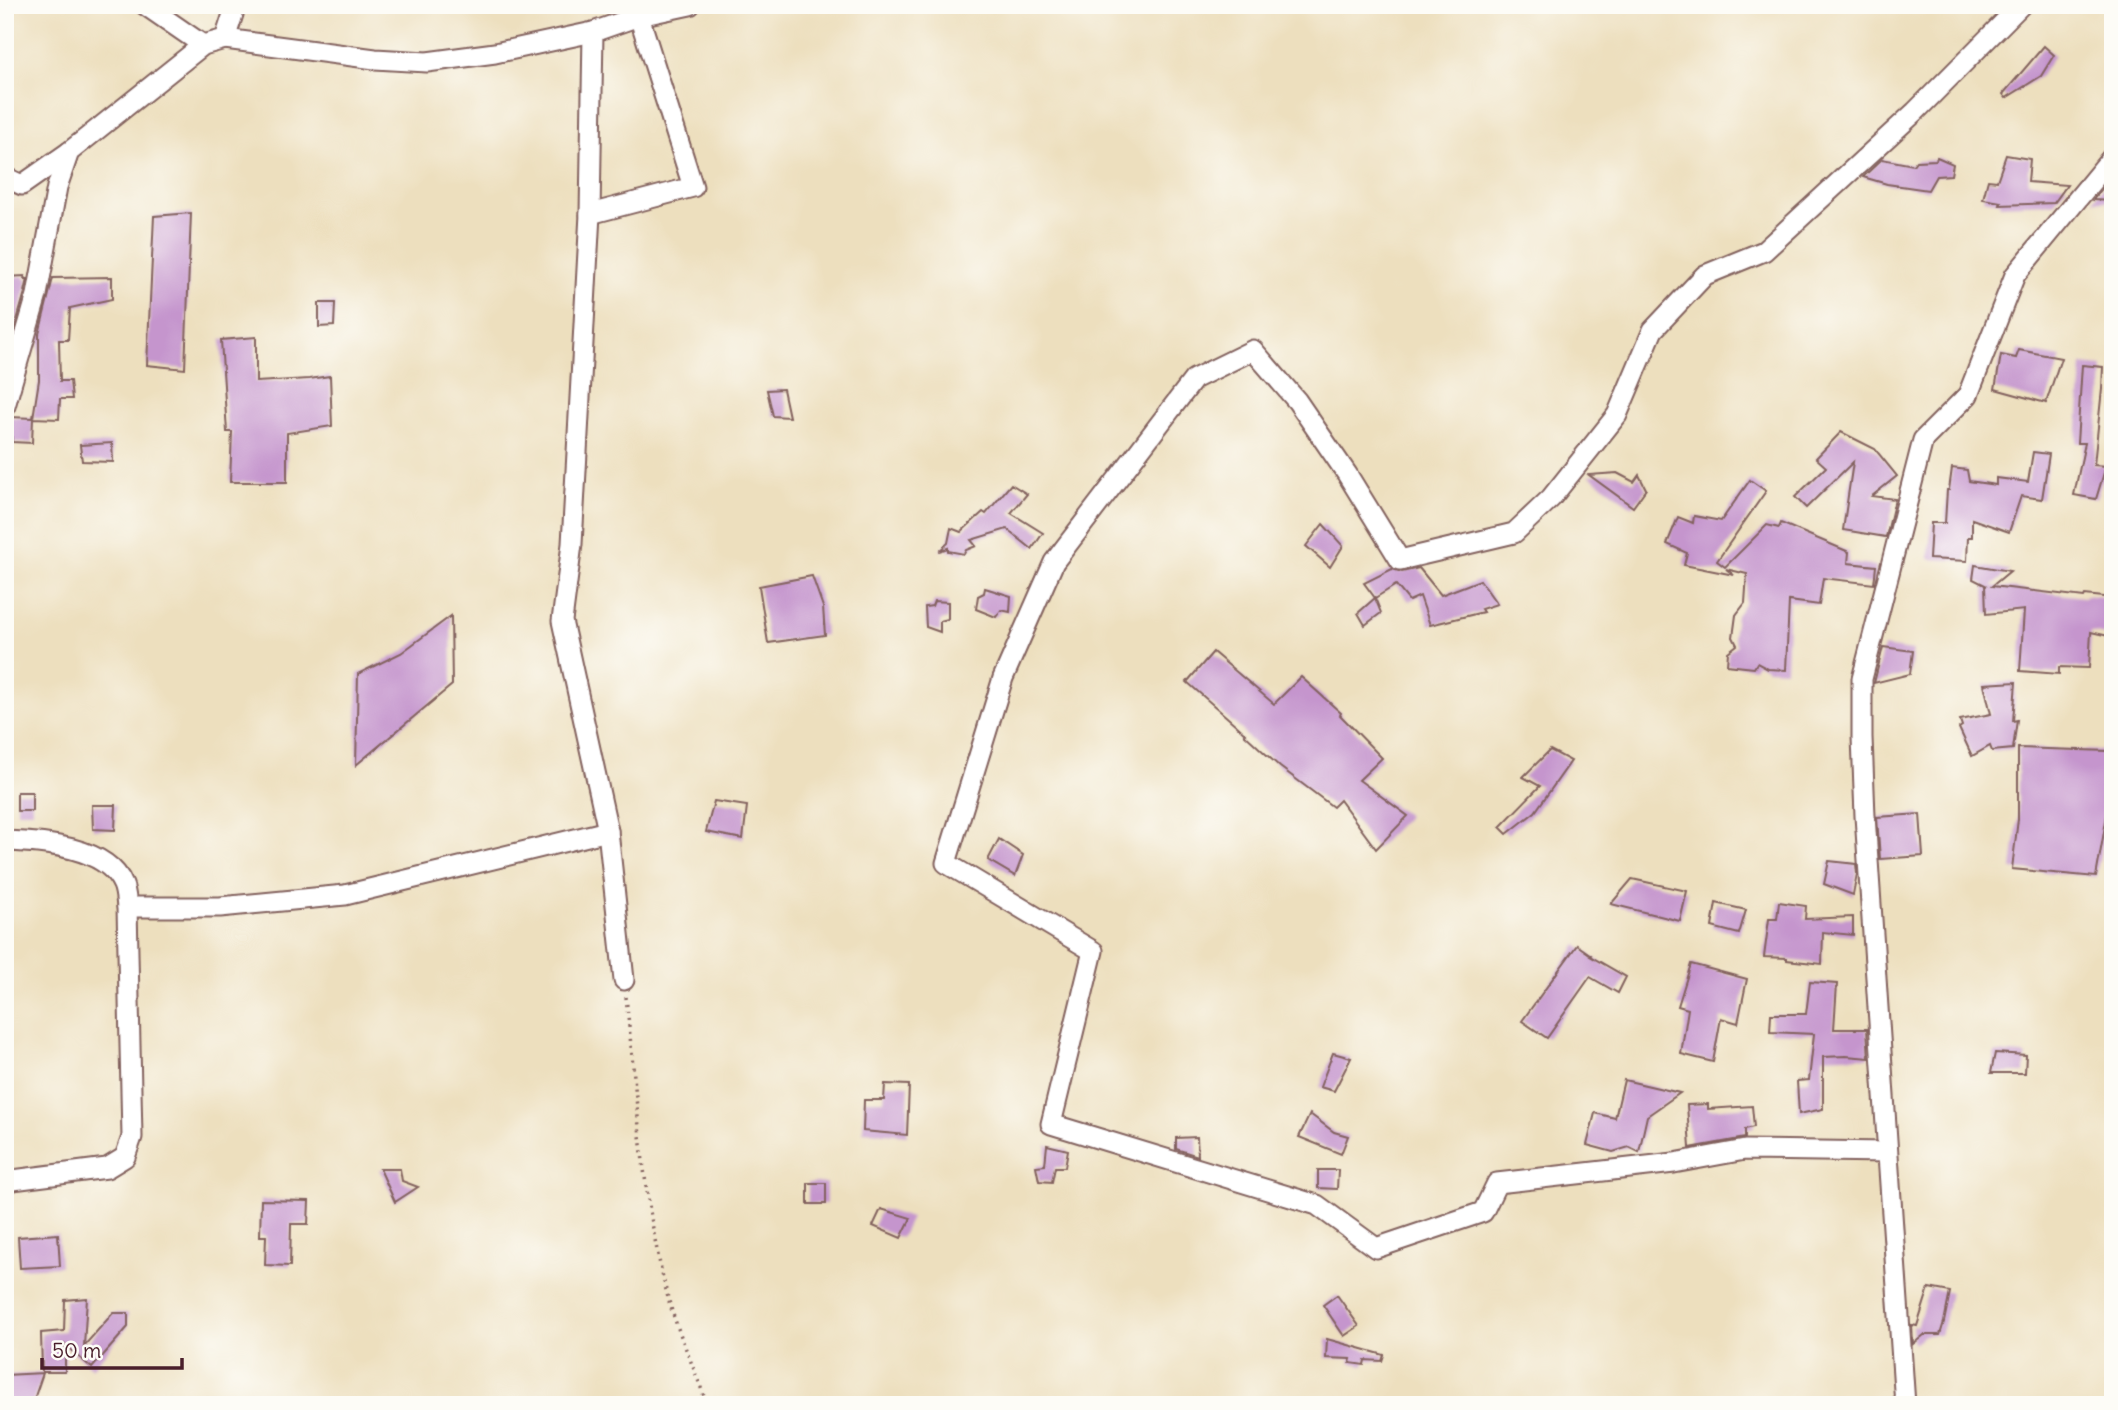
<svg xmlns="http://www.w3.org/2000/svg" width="2118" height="1410" font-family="Delius,sans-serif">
	<rect width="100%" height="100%" fill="#fdfcf7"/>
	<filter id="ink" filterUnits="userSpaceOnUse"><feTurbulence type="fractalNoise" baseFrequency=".0143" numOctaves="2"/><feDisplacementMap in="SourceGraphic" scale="14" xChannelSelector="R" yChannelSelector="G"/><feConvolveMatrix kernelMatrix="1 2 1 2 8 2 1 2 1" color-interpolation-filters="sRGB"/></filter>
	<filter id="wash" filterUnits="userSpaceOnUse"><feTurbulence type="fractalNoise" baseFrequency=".00686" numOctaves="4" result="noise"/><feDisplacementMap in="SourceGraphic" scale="28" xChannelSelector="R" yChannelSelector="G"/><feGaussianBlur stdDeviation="1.57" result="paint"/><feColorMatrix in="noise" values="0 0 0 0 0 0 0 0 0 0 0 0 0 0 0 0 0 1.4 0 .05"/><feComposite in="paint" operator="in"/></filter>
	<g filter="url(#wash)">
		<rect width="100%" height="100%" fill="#eddfbe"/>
		<g id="blocks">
			<!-- building -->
			<g fill="#c595cd">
				<polygon points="2044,46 2054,55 2041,76 2006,98 2003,94"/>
				<polygon points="2006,155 2030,159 2028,182 2067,185 2054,203 2000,205 2001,202 1983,199 1988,180 1997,181"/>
				<polygon points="1937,157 1953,164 1951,175 1936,176 1928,190 1887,184 1863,177 1882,159 1913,165 1916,161 1936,160"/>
				<polygon points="2105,185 2113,186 2113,201 2093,200"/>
				<polygon points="191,213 185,369 147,365 154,216"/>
				<polygon points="25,276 24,279 28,279 25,292 7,356 5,355 5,277"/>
				<polygon points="112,277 112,299 70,308 68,340 59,340 60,381 70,381 72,399 60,399 59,419 33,418 32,443 12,442 10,417 33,418 39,380 39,334 53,278"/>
				<polygon points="319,303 335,303 334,326 319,327"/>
				<polygon points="256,337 256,382 309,379 330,376 332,426 287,433 287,482 230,482 232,432 227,432 221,340"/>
				<polygon points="2019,350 2061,358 2046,403 1995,389 2001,355 2016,358"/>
				<polygon points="2082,365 2103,367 2102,389 2094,465 2106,466 2096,499 2074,495 2085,443 2077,443"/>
				<polygon points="783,389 789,417 773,416 767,390"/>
				<polygon points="1841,432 1875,449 1897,476 1872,496 1895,499 1886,537 1843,530 1853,462 1806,508 1795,497 1826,467 1816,458"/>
				<polygon points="112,443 113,462 82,461 80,445"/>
				<polygon points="2033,452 2049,454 2042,499 2021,496 2009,532 1972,519 1972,537 1968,537 1967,561 1929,559 1931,523 1945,523 1947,490 1949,490 1952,468 1967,470 1969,481 1996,485 1996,478 2028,482"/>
				<polygon points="1617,473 1634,482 1639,475 1646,489 1633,507 1589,475"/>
				<polygon points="1750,480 1766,491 1717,561 1725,567 1767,525 1779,528 1781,523 1849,552 1848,563 1876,566 1874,584 1823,578 1819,605 1789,601 1786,670 1768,669 1757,663 1754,668 1727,665 1728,652 1737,645 1733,637 1736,615 1745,603 1747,574 1726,569 1734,575 1684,565 1687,553 1667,544 1678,517 1693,523 1694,516 1721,521"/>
				<polygon points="1011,484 1027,494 1011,513 1043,533 1032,549 1007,529 971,540 976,546 966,550 964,554 948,551 948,548 939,551 948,543 951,528 961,532 983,512 986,514"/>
				<polygon points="1323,524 1343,546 1330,567 1306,546"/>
				<polygon points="1975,565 2010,571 1992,586 2084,597 2085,595 2113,598 2113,637 2091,632 2089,668 2059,667 2059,674 2020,671 2024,610 1986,614 1985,585 1987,586 1973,579"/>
				<polygon points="1419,568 1441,595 1480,580 1497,604 1481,609 1483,612 1430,625 1420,596 1409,601 1396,585 1375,598 1364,583 1392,569 1402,572"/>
				<polygon points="812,576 823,607 825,635 768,643 759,586"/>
				<polygon points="985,588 1011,596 1010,612 1001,610 996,617 976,609 978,596 984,593"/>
				<polygon points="1375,598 1381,613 1365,625 1358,613"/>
				<polygon points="934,601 948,602 948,619 940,621 940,632 926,627 925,607 932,606"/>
				<polygon points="451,616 452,685 356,765 358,674 401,653"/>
				<polygon points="1883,647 1913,651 1910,674 1874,683"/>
				<polygon points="1213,652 1274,704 1301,677 1341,713 1340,715 1382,758 1359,780 1408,816 1376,849 1340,800 1333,807 1280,767 1244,734 1245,733 1187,682"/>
				<polygon points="2016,682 2013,721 2017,720 2013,749 1992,751 1990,746 1972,756 1959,728 1962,726 1960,720 1991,714 1984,684"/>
				<polygon points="2018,748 2109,751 2107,815 2096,877 2012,869 2018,819"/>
				<polygon points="1550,750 1571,761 1535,812 1507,834 1500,827 1540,786 1523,777"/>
				<rect x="17" y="792" width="15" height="19"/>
				<polygon points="714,801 747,806 743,839 706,832"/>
				<polygon points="92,805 116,805 115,830 93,829"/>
				<polygon points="1920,814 1923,856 1880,859 1877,817"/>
				<polygon points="999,839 1023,855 1015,876 988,860"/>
				<polygon points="1829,861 1856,864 1857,874 1853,895 1824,884"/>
				<polygon points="1632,879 1687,891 1680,921 1611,904"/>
				<polygon points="1779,902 1806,906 1805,919 1853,917 1853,935 1823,932 1822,964 1787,960 1787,958 1764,957 1769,919 1777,919"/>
				<polygon points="1716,903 1746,910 1739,934 1712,927"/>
				<polygon points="1577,945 1591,955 1590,956 1626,977 1618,993 1590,977 1547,1038 1522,1021"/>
				<polygon points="1691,964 1747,979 1738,1023 1721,1018 1713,1062 1681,1054 1688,1009 1678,1006"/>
				<polygon points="1810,982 1837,984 1834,1029 1867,1029 1869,1058 1846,1056 1823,1057 1823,1109 1799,1114 1797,1081 1809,1080 1814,1034 1770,1032 1771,1014 1806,1014"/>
				<polygon points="1333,1053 1351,1058 1334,1091 1320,1087"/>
				<polygon points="1995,1053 2026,1055 2025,1073 1991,1073"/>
				<polygon points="1624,1080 1680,1093 1647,1116 1639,1152 1629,1147 1613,1152 1587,1145 1595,1113 1615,1118"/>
				<polygon points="885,1084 909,1085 907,1135 863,1131 864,1100 884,1100"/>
				<polygon points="1708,1104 1708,1109 1752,1106 1754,1127 1745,1129 1745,1138 1690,1148 1687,1105"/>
				<polygon points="1310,1114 1334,1132 1348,1136 1341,1154 1299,1137"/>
				<polygon points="1197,1137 1198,1156 1176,1149 1176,1138"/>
				<polygon points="1047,1145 1068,1150 1065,1167 1055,1167 1052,1182 1039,1181 1036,1166 1045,1165"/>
				<polygon points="380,1169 400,1169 402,1181 418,1187 395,1202"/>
				<polygon points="1318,1170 1338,1170 1337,1189 1318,1188"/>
				<rect x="808" y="1183" width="18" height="21"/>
				<polygon points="261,1200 309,1201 308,1224 291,1224 290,1266 265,1265 266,1236 260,1236"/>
				<polygon points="881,1209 911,1218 901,1238 873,1226"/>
				<polygon points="58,1234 60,1266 20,1268 18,1237"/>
				<polygon points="1929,1288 1950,1292 1944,1322 1940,1335 1924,1335 1913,1344 1912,1325 1917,1326"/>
				<polygon points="1337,1295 1359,1326 1344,1336 1323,1305"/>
				<polygon points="87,1298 84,1346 113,1313 128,1313 128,1327 92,1368 65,1345 65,1372 42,1372 41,1333 64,1331 65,1300"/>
				<polygon points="1327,1339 1384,1355 1382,1361 1365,1360 1364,1365 1350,1363 1351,1359 1326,1358"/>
				<polygon points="43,1373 32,1405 5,1405 5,1375"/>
			</g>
		</g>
	</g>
	<g filter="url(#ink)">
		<use href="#blocks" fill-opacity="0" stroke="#83625e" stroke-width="2"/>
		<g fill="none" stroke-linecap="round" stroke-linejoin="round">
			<defs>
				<g id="street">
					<polyline points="145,5 203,45"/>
					<polyline points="593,32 590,214 572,544 562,621 608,831 624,980"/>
					<polyline points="225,39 375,59 427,62 495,53 593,32 639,16 690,5"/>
					<polyline points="5,177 22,185 69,152"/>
					<polyline points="590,214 693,187 639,16"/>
					<polyline points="5,406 37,295 57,187 69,152 203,45 225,39 236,5"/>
					<path d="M5,841C41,842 107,846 123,885C126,892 126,900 127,907L132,1137L125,1157L107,1168L5,1181"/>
					<polyline points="127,907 220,907 345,895 608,831"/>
					<polyline points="1887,1152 1745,1150 1674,1163 1497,1183 1483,1212 1376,1248 1317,1205 1051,1124 1093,951 946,863 1003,678 1054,562 1194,379 1253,350 1297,401 1347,474 1400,560 1514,533 1551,498 1617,415 1653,330 1705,275 1764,251 1915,112 2021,5"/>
					<polyline points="1905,1405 1865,816 1862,737 1862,679 1923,440 1968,395 2015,275 2113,156"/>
				</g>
			</defs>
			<!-- street casing -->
			<use href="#street" stroke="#83625e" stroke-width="23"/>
			<!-- path -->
			<path stroke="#83625e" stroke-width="3.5" stroke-dasharray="2 5" stroke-linecap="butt" d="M626,997C637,1097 642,1197 667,1294C677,1332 695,1368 707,1405"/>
			<!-- street -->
			<use href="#street" stroke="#fff" stroke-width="19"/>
		</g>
	</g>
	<!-- margin -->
	<rect width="2118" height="1410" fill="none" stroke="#fdfcf7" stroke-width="28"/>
	<!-- scale -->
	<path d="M42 1358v10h140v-10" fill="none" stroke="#4a1f2b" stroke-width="3.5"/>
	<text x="52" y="1358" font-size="21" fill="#4a1f2b" stroke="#fdfcf7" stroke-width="5" paint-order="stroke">50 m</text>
</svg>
